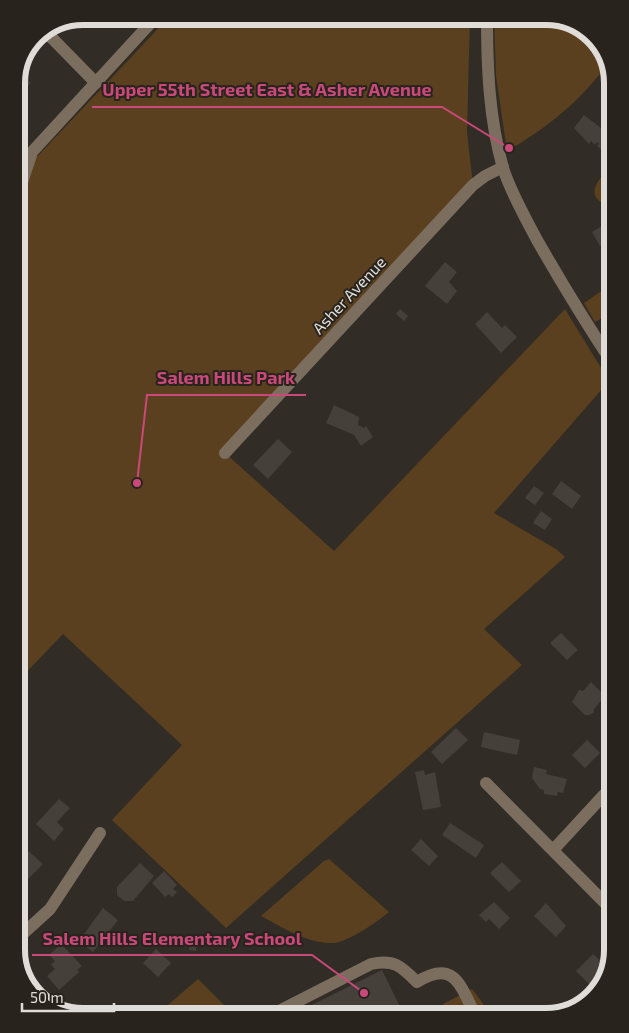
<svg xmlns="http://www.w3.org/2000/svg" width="629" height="1033" font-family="'Exo 2',sans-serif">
	<rect width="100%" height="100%" fill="#312c26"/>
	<!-- green -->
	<g fill="#5a401e">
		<polygon points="170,16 470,16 467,132 473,185 225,453 334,551 565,309 609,381 494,513 556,549 565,557 484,629 522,665 226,928 112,820 182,745 63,634 16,683 16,179"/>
		<path d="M494,16C532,16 568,10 595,41C601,48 606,53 608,63C582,100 546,129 507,151L496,76Z"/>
		<path d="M613,165V207C581,199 597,179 613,165Z"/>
		<polygon points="613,283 613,312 595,322 584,303"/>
		<path d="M329,859L389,912C376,922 346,945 329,943C305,942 282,927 261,916L324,861Z"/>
		<polygon points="198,979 224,1005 226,1017 154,1017"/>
		<polygon points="472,989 493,1017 450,1017 443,1004"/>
	</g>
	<!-- building -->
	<g fill="#46403a">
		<polygon points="19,72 31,83 20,96 16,93 16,79"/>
		<polygon points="584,115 605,131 603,134 613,139 613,149 608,155 597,146 599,144 597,142 595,145 591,141 589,144 574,128"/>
		<polygon points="613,219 613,251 607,242 600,246 592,232"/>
		<polygon points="445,262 457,272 449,282 457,291 447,304 425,286"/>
		<polygon points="400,309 408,316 404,321 396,314"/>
		<polygon points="487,312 502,328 505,325 517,337 501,353 475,324"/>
		<polygon points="334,405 359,417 358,425 364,428 366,426 373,437 361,446 354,435 326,423"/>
		<polygon points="278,439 292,452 268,479 253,465"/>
		<polygon points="561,481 581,496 572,509 552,494"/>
		<polygon points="534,486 544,493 535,505 525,498"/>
		<polygon points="541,511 552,519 545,530 533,523"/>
		<polygon points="561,633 578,650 567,660 550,643"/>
		<polygon points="591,682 605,696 594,709 594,712 590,715 585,715 572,702 579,690 583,691"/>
		<polygon points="456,728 468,740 442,764 431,752"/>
		<polygon points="484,732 520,740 517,755 481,747"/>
		<polygon points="587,740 600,753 585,768 572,755"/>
		<polygon points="534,767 547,770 546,774 567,779 563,793 558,792 557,796 544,794 544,790 540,789 532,778"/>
		<polygon points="424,770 425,775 435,772 441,807 423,810 415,772"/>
		<polygon points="59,799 70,808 57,822 64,829 54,841 36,824"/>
		<polygon points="450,823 484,845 476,858 442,835"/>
		<polygon points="613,837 613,861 601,848"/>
		<polygon points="421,839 438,856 429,866 411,850"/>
		<polygon points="26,849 43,864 22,885 16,880 16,866 21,861 18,858"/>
		<polygon points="502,862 521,881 509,892 490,873"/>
		<polygon points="140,863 154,876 133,901 124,901 117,895 117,887"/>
		<polygon points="164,871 177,885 173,889 177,892 172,897 169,894 165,897 152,883"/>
		<polygon points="494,902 510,918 499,929 489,919 486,922 479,915"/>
		<polygon points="546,903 566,926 556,937 534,916"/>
		<polygon points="103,908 118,920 93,952 79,941"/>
		<polygon points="190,941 197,941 196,951 189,950"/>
		<polygon points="61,944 82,966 77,970 79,972 59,990 47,976 55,969 51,964 55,961 49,955"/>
		<polygon points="156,949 171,963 158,977 143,963"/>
		<polygon points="593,954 604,964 610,958 605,975 603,973 591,986 576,971"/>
		<polygon points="382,970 405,1017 288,1017"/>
	</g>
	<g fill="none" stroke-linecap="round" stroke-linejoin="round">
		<!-- minor -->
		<g stroke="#7c6e5e" stroke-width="12">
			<path d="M487,16C487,67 489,119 503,168C511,193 525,217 537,240C561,282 586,323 613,364"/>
			<polyline points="46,32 96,83"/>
			<polyline points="21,185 32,152 157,16"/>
			<polyline points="225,453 473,185 485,176 503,167"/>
			<polyline points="486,783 613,911"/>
			<polyline points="554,849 613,785"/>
			<polyline points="16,940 50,909 100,833"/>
			<path d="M267,1017L371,964C394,959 401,966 417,982C455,958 461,987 476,1017"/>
		</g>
	</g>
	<g text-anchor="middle" stroke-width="4" stroke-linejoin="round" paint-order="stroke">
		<!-- street labels -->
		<g font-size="16" fill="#e0ddd9" stroke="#28231d">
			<text transform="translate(349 295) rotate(-47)" y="6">Asher Avenue</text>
		</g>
	</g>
	<!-- crop -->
	<path d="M0 0H629V1033H0ZM83 25H546A58 58 0 0 1 604 83V950A58 58 0 0 1 546 1008H83A58 58 0 0 1 25 950V83A58 58 0 0 1 83 25Z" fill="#28231d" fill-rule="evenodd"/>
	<path fill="none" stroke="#e0ddd9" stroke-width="6" d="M83 25H546A58 58 0 0 1 604 83V950A58 58 0 0 1 546 1008H83A58 58 0 0 1 25 950V83A58 58 0 0 1 83 25Z"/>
	<!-- callouts -->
	<path fill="none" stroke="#ca497a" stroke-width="2" d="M509 148L442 107H92M137 483L147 395H306M364 993L312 955H32"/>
	<g fill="#ca497a" stroke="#28231d" stroke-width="2">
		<circle cx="509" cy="148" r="5"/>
		<circle cx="137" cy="483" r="5"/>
		<circle cx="364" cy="993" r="5"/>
	</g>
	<g font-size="18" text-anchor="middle" font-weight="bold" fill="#ca497a" stroke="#28231d" stroke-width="4" stroke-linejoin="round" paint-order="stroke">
		<text x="267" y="96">Upper 55th Street East &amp; Asher Avenue</text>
		<text x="226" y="384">Salem Hills Park</text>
		<text x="172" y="945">Salem Hills Elementary School</text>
	</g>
	<!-- scale -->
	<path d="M22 1003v8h92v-8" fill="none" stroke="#e0ddd9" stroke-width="2.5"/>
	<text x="30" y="1003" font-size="15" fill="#e0ddd9" stroke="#28231d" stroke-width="4" paint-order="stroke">50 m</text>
</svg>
